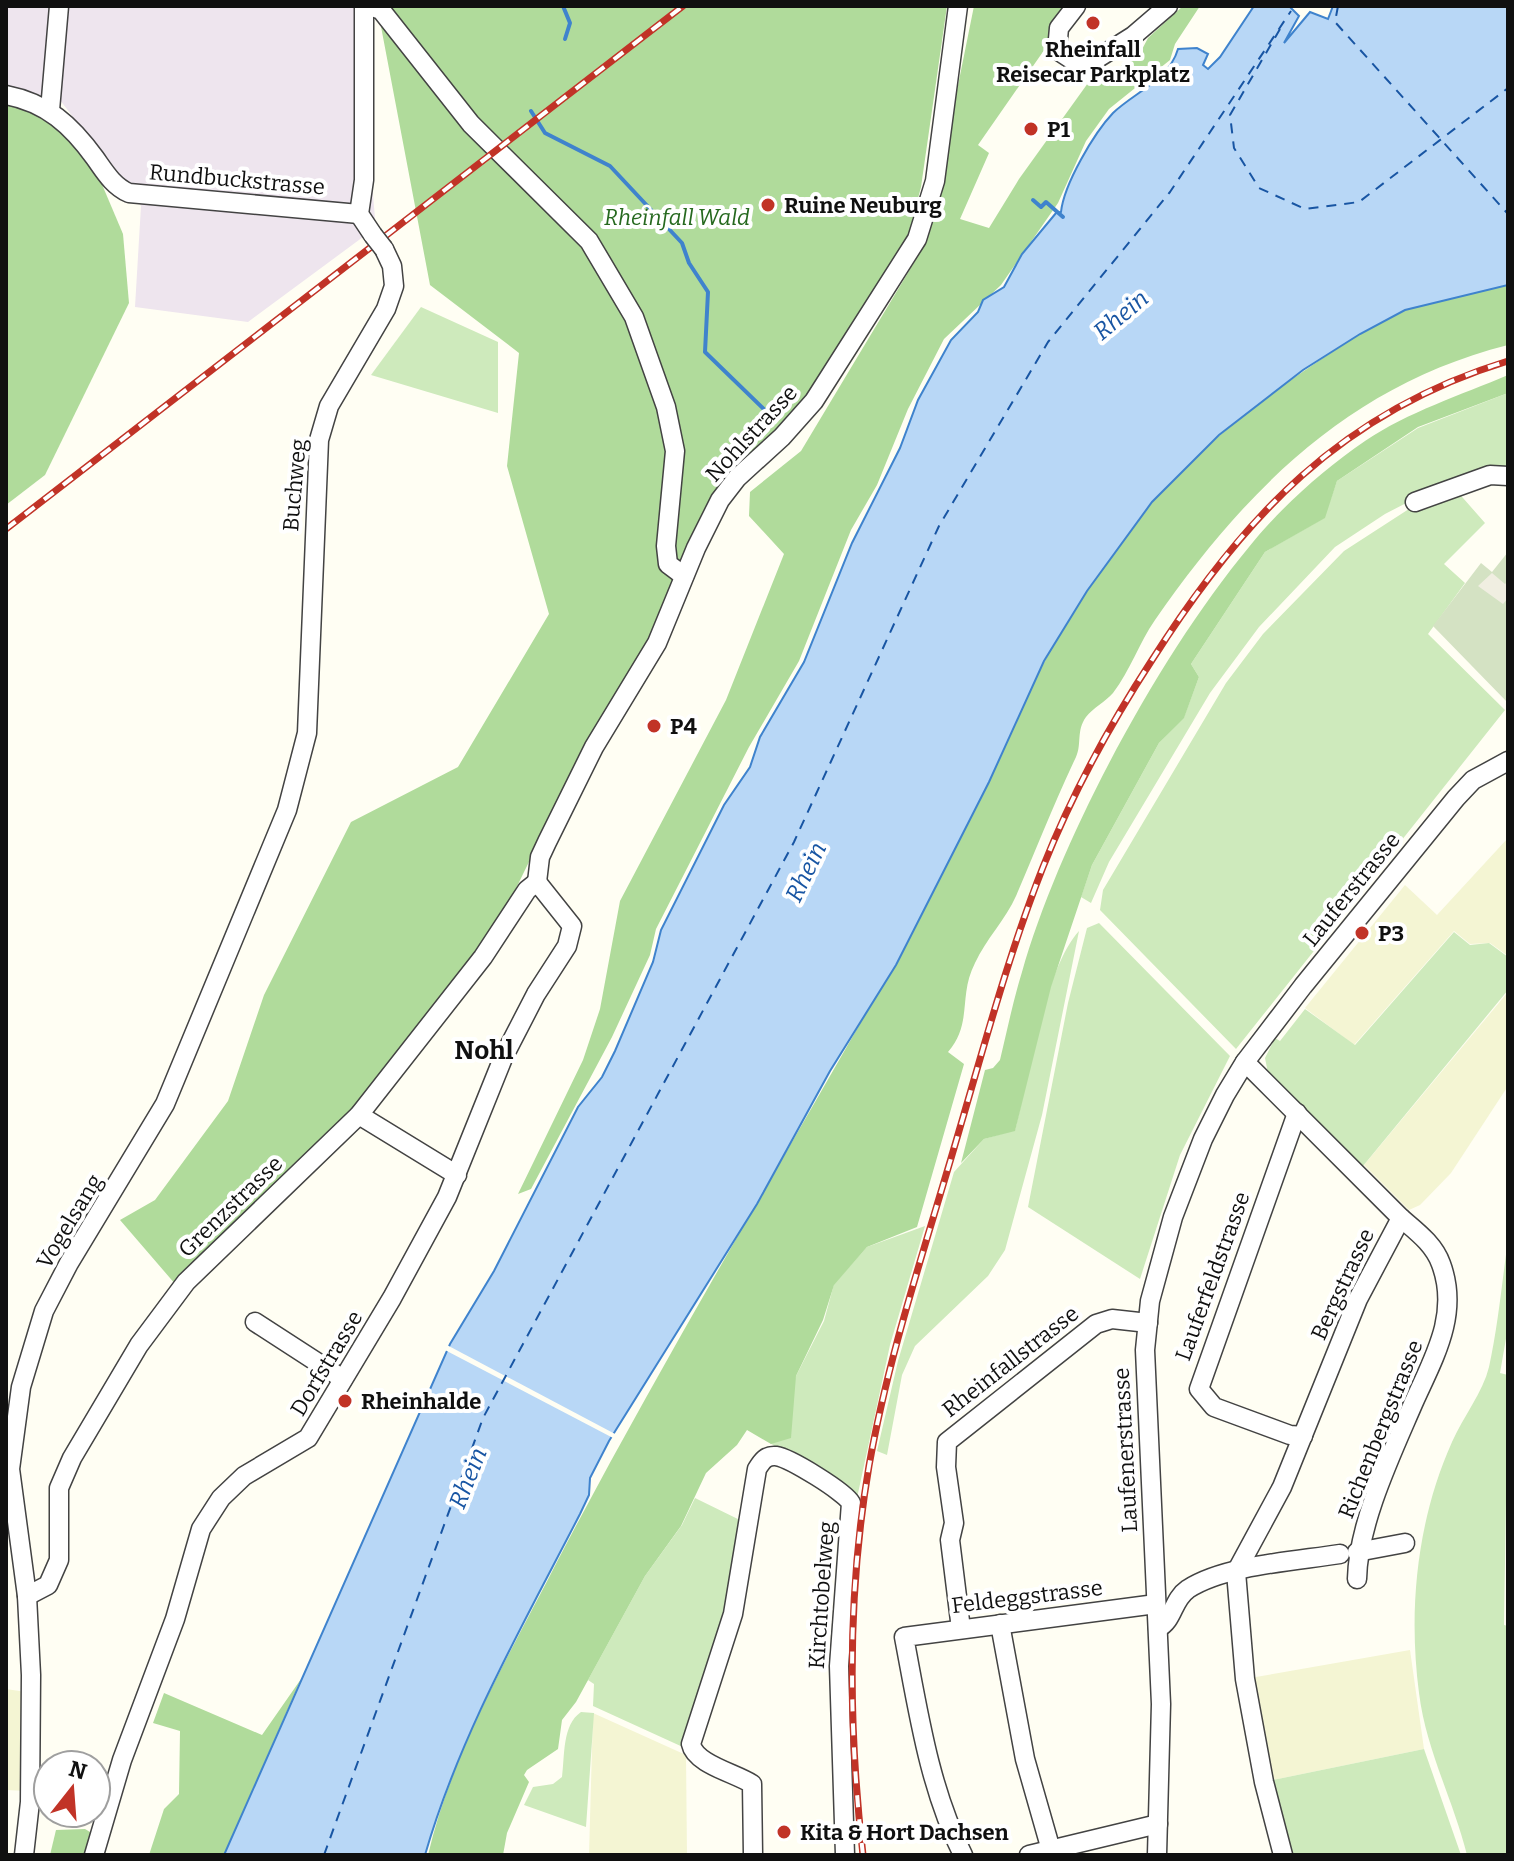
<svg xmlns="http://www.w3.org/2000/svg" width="1514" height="1861" font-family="Bitter,serif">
	<rect width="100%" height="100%" fill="#fffef3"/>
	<!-- industrial -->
	<polygon fill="#eee5ee" points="6,6 357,6 375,218 363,237 248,322 135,307 141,206 60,100 6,86"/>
	<!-- farmland -->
	<g fill="#f4f5d3">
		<polygon points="1508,838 1508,956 1490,943 1470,944 1454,931 1354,1045 1305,1008 1405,885 1437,915"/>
		<polygon points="1508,992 1508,1086 1451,1173 1420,1205 1409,1210 1364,1165"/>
		<polygon points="1410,1650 1424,1749 1268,1781 1250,1678"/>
		<polygon points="6,1689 26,1692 27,1791 6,1790"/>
		<polygon points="593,1713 686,1755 687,1855 589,1855"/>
	</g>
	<!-- green -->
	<g fill="#ceeabc">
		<polygon points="421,307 498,342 498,413 371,375"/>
		<polygon points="1508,393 1508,470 1441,485 1385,514 1335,547 1259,627 1210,693 1109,862 1091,903 1081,897 1092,865 1159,743 1184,717 1199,677 1191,664 1265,552 1324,518 1337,481 1418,428"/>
		<polygon points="1456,490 1485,523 1444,564 1465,583 1428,634 1505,710 1236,1049 1100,910 1103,890 1226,683 1263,634 1344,551 1412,507"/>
		<polygon points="1099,923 1230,1056 1180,1155 1140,1279 1028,1207 1068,1003 1087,928"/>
		<path d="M1079,931L1042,1115L1005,1250L988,1276L915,1346L902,1375L887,1455L877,1451L898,1361L954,1172L984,1139L1015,1130C1029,1077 1044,970 1079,931Z"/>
		<polygon points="1454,932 1470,945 1489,943 1508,957 1508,990 1363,1166 1268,1073 1265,1058 1275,1038 1280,1041 1305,1009 1355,1045"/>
		<polygon points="925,1226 890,1345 857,1498 770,1443 796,1376 824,1321 834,1284 867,1247"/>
		<path d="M1508,1240V1327L1500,1373L1508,1375L1504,1625L1508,1626V1855H1467C1453,1799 1426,1750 1419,1693C1408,1609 1417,1520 1452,1442C1463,1417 1483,1392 1489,1367C1498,1326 1502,1282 1508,1240Z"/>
		<polygon points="695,1498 746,1523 731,1613 685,1748 593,1706 594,1684 588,1680 645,1576 682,1525"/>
		<path d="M581,1712L594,1713L586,1827L524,1805L533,1787L553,1784L562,1777C565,1755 562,1725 581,1712Z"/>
		<polygon points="1424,1749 1461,1855 1288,1855 1268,1781"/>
	</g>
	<!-- forest -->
	<g fill="#b0db9b">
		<polygon points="388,6 947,6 921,187 906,244 795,414 726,477 707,504 650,646 591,735 503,915 371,1090 319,1149 176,1285 120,1220 155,1200 228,1101 264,995 351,822 458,767 549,614 507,466 519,353 430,285 379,16"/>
		<polygon points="974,6 1066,6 1050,24 1047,46 978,145 989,153 960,219 989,228 1019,179 1088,83 1138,57 1148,38 1183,6 1200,6 1175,44 1170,60 1109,109 1086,141 1058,203 1001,285 944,339 908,409 877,485 851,530 799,661 749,747 656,929 650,955 612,1037 531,1189 518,1194 583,1060 600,1009 620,901 726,700 784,554 749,516 750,492 801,451 918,256 930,224"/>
		<polygon points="6,99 51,115 98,175 123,234 129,303 45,475 6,505"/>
		<path d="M1508,285V345C1350,385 1246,489 1155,620C1139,643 1130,671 1113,693C1105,702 1093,708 1086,717C1076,731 1082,744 1076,757C1054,803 1036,850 1016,896C1006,919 986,939 975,963C958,996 973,1023 948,1052L964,1064L917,1227L867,1247L834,1285L823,1320L796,1376L791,1438L771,1444L747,1430L737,1445L706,1473L681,1526L645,1576L576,1702L562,1720L558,1749L527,1770L524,1775L529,1782L507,1833L503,1855H428C453,1749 510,1654 559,1558C669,1348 792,1146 908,939C989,793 1040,628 1153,501C1207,440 1274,389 1343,345C1361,333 1381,318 1403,311C1435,299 1474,291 1508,285Z"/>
		<path d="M1508,375V393L1418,427L1337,481L1325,518L1265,552L1191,664L1199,677L1184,718L1159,743L1092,865L1051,987L1015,1131L984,1139L961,1163L985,1070L993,1068L1000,1060C1007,1031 1013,1001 1022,972C1060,838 1160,654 1249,547C1281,507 1323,470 1365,441C1408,412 1461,395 1508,375Z"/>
		<polygon points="301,1679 224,1855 149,1855 164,1809 179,1794 180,1731 153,1723 164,1693 262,1735"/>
		<polygon points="85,1829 95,1835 89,1855 50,1855 56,1830"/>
	</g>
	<!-- cemetery -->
	<polygon fill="#d4e2c3" points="1508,552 1508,703 1433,626 1481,563 1492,572"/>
	<!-- plaza -->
	<polygon fill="#f0eee1" points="1492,573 1505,584 1508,581 1508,598 1503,604 1478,586"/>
	<!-- water -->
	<path fill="#b8d7f6" stroke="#3f83cd" stroke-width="2" d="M1254,6H1289L1299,16L1284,43L1310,12L1328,19L1333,6H1508V285L1405,310L1360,334L1303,370L1219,435L1152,502L1087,591L1044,661L989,782L896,965L830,1071L757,1204L609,1441L590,1478L589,1495L580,1514C523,1625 460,1734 425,1855H224L450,1344L494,1271L578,1107L602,1077L615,1051L653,962L661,930L724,805L750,767L760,737L804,662L852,543L900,448L918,400L951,340L978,312L983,300L1004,287L1022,254L1056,213L1061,212C1064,184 1094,133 1113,113C1135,92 1169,80 1178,49L1197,48L1208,54L1203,65L1208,69L1220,57Z"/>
	<!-- pier -->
	<polygon fill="#fffef3" points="445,1344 617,1435 615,1439 443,1349"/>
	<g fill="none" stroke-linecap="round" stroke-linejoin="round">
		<!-- stream -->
		<g stroke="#3f83cd" stroke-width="4">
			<polyline points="563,6 570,23 565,39"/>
			<polyline points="531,111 545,133 610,166 682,243 689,263 708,292 705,352 774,419"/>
			<polyline points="1033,200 1041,207 1046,202 1063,217"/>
		</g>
		<!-- ferry -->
		<g stroke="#1855a3" stroke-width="2" stroke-dasharray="10 8" stroke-linecap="butt">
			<polyline points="1338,6 1335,22 1508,214"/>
			<polyline points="1280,29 1230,115 1234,148 1259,188 1305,209 1359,202 1508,88"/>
			<polyline points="324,1855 483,1418 794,842 939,526 1048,342 1170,192 1291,11"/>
		</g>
		<defs>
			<g id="minor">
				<polyline points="364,6 364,180 359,214 373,235"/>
				<polyline points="369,6 381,10 471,124 589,241 634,317 666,407 675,451 666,546 668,564 684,576"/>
				<polyline points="1076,6 1059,28 1057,50 1080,65 1087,65 1133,36 1168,6"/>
				<path d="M6,95C47,103 71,125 95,158C105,172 113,186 129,193L359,214"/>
				<polyline points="50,110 59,6"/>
				<polyline points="1415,502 1490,475 1508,476"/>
				<polyline points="537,882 540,857 547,842 594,747 657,643 696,548 720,500 737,478 782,437 814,401 917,239 935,181 958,6"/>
				<polyline points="1245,1062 1401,1218 1358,1299 1282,1487 1236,1572 1245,1679 1264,1782 1283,1855"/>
				<polyline points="1297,1113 1199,1389 1214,1407 1290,1435 1303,1436"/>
				<polyline points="359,1115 457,1175"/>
				<polyline points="255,1322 343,1379"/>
				<polyline points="1357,1552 1405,1543"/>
				<path d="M1357,1579C1358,1524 1391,1455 1413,1404C1433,1359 1460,1315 1441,1264C1434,1244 1416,1231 1401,1218"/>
				<polyline points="27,1596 48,1585 59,1560 59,1488 72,1458 139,1345 186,1282 359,1115 483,957 527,890 537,882"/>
				<polyline points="1000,1624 1025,1759 1051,1850"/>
				<path d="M1158,1628C1174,1620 1172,1600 1188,1589C1225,1565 1296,1561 1340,1554"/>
				<polyline points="961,1629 950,1540 954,1523 946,1467 947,1442 1096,1324 1112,1319 1148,1323"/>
				<polyline points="24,1855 30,1802 31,1675 27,1596 10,1469 21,1387 44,1311 69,1263 165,1104 287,810 307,733 319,440 329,406 386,309 394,286 392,266 384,249"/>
				<polyline points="94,1855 122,1760 175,1619 201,1529 221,1498 244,1476 308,1438 392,1298 447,1197 503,1058 536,994 567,946 572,926 537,882"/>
				<path d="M753,1855L752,1784C735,1773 695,1764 691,1744L733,1614L757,1469C762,1461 766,1455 776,1456C790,1458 845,1492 851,1503L839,1666L845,1855"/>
				<path d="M963,1855C929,1788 918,1710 904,1637L1156,1604"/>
				<polyline points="1029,1855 1158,1824"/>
				<polyline points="1157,1855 1161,1704 1145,1350 1150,1301 1173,1217 1203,1139 1225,1095 1245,1062 1303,986 1456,798 1473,780 1508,761"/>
			</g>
		</defs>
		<!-- minor casing -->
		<use href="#minor" stroke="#434343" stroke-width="21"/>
		<!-- minor -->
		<use href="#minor" stroke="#fff" stroke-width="18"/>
		<defs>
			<g id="rail">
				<polyline points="6,529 683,6"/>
				<path d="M863,1855C848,1725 847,1595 869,1466C889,1352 927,1242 959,1131C985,1043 1009,953 1043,867C1072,794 1109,726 1152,660C1243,517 1341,412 1508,361"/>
			</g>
		</defs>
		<!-- rail casing -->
		<use href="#rail" stroke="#c13327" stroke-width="7"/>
		<!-- rail -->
		<use href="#rail" stroke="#fff" stroke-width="4" stroke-dasharray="12" stroke-linecap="butt"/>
		<defs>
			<polyline id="minor-bridge" points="373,235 384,249"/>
		</defs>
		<!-- minor-bridge casing -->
		<use href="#minor-bridge" stroke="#434343" stroke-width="21" stroke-linecap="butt"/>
		<!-- minor-bridge -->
		<use href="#minor-bridge" stroke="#fff" stroke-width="18"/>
	</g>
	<!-- markers -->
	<g fill="#c13327" stroke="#fff" stroke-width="3">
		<circle cx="1093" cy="23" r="8"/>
		<circle cx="1031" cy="129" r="8"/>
		<circle cx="768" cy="205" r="8"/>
		<circle cx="654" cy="726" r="8"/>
		<circle cx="1362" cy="933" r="8"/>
		<circle cx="345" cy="1401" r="8"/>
		<circle cx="784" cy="1832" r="8"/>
	</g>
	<g text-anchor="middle" stroke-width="8" stroke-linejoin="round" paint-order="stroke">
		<!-- poi labels -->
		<g font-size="22" font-weight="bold" fill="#101010" stroke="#fff" text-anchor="start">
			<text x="1093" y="57" text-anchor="middle">Rheinfall<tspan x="1093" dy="25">Reisecar Parkplatz</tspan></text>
			<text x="1047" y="137">P1</text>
			<text x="784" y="213">Ruine Neuburg</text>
			<text x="670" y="734">P4</text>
			<text x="1378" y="941">P3</text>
			<text x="361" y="1409">Rheinhalde</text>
			<text x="800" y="1840">Kita &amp; Hort Dachsen</text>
		</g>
		<!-- street labels -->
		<g font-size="22" fill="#101010" stroke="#fff">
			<text transform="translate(237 179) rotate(5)" y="8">Rundbuckstrasse</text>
			<text transform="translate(751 433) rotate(-47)" y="8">Nohlstrasse</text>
			<text transform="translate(294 485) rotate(-85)" y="8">Buchweg</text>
			<text transform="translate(1351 889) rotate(-51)" y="8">Lauferstrasse</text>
			<text transform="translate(230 1206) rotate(-44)" y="8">Grenzstrasse</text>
			<text transform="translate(69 1221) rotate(-59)" y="8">Vogelsang</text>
			<text transform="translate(1212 1276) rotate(-70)" y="8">Lauferfeldstrasse</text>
			<text transform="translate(1342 1284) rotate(-65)" y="8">Bergstrasse</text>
			<text transform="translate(1010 1361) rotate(-38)" y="8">Rheinfallstrasse</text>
			<text transform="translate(326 1363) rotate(-59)" y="8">Dorfstrasse</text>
			<text transform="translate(1380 1429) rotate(-68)" y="8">Richenbergstrasse</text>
			<text transform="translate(1125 1450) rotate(-93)" y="8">Laufenerstrasse</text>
			<text transform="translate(821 1595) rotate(-86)" y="8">Kirchtobelweg</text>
			<text transform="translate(1027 1596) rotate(-7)" y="8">Feldeggstrasse</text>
		</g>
		<!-- park labels -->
		<g font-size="22" font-style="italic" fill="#26691f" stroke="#fff">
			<text x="677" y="225">Rheinfall Wald</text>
		</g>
		<!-- water labels -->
		<g font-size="24" font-style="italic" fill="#1855a3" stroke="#fff">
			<text transform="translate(1121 315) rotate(-40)" y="8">Rhein</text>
			<text transform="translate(806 872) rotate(-64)" y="8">Rhein</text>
			<text transform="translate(468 1478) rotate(-68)" y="8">Rhein</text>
		</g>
		<!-- quarter labels -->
		<g font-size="26" font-weight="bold" fill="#101010" stroke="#fff">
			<text x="484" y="1059">Nohl</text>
		</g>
	</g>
	<!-- border -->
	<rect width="1514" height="1861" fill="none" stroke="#101010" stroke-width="16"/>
	<!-- north arrow -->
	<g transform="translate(72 1789) rotate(17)"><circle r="38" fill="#ffffff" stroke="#9f9f9f" stroke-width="2"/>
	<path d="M0-6L14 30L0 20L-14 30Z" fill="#c13327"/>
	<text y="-12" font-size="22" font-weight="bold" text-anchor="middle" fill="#101010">N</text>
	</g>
</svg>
